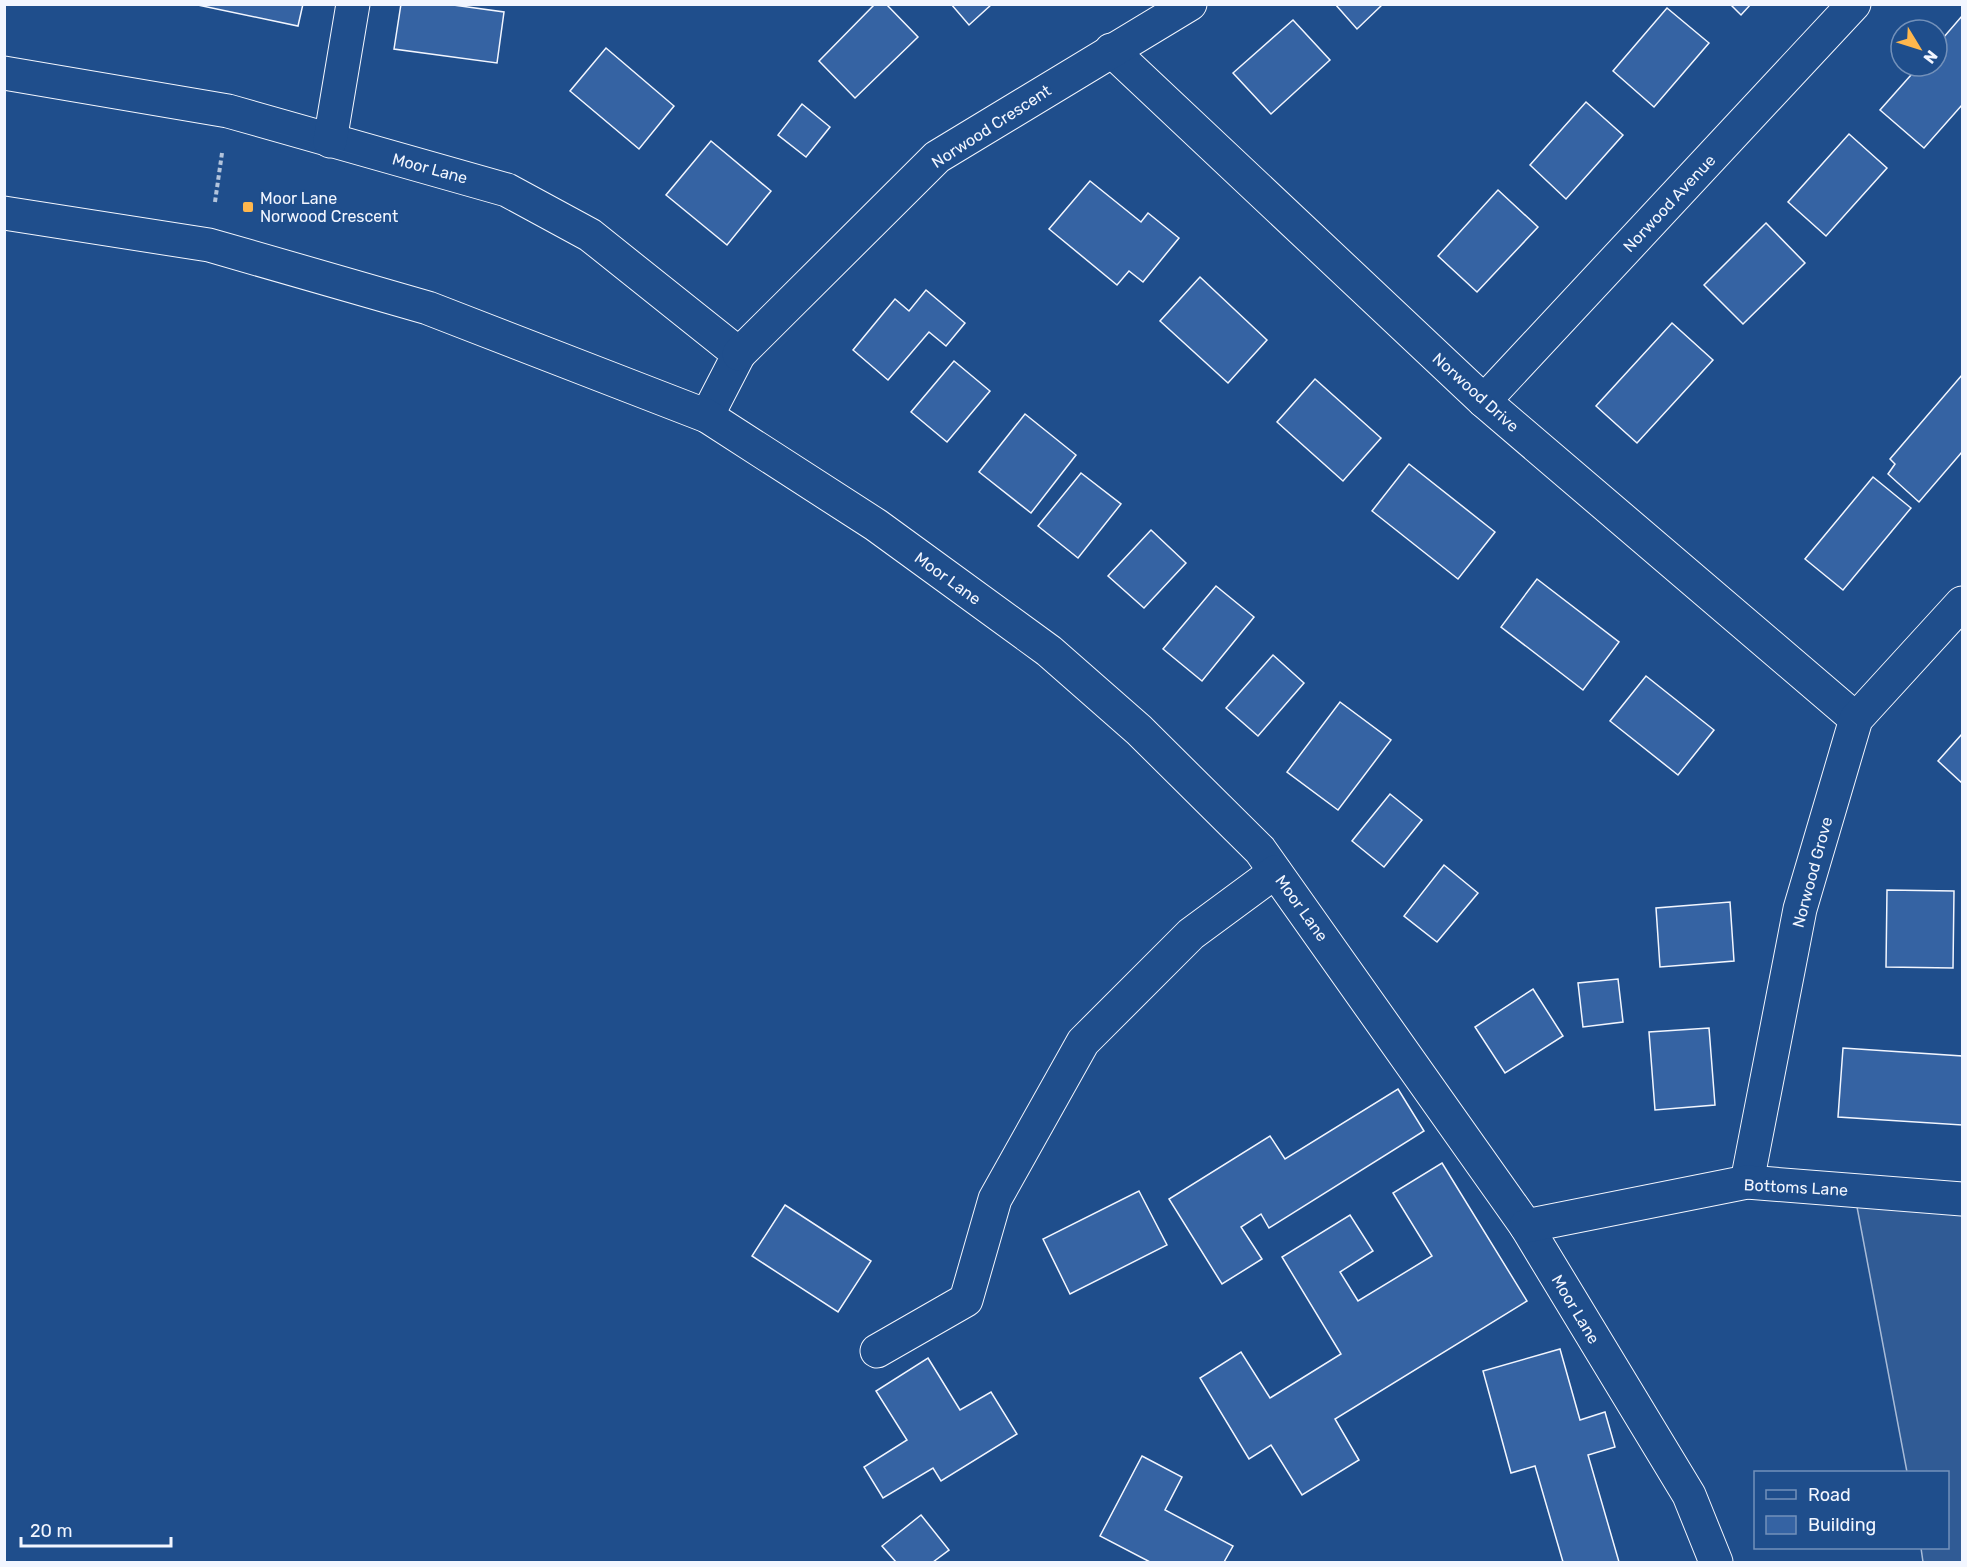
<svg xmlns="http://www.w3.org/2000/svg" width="1967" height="1567" font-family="Rubik,sans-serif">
	<rect width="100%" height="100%" fill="#1f4e8c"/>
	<!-- built -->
	<polygon fill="#305b95" stroke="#a8bbd7" stroke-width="1.5" points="1854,1191 1962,1199 1962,1562 1923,1562 1921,1548 1948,1548 1948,1472 1907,1472"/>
	<!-- building -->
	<g fill="#3563a3" stroke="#f2f6ff" stroke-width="1.5">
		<polygon points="193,4 303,4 298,26"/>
		<polygon points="401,4 446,4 504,12 497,63 394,49"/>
		<polygon points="875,4 886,4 918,37 855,98 819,61"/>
		<polygon points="951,4 992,4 969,25"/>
		<polygon points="1335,4 1383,4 1357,29"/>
		<polygon points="1730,4 1751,4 1741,15"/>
		<polygon points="1667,8 1709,43 1654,107 1613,71"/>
		<polygon points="1962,16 1962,105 1924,148 1880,110 1919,66 1937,66 1937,45"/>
		<polygon points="1293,20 1330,60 1271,114 1233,73"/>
		<polygon points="606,48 674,106 639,149 570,91"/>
		<polygon points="1586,102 1623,135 1566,199 1530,165"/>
		<polygon points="802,104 830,127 806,157 778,135"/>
		<polygon points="1849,134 1887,168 1826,236 1788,202"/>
		<polygon points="711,141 771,191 727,245 666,195"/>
		<polygon points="1090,181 1141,222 1148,213 1179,238 1143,282 1129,271 1117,285 1049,229"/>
		<polygon points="1498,190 1538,227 1477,292 1438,256"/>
		<polygon points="1766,223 1805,263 1743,324 1704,285"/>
		<polygon points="1200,277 1267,340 1228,383 1160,321"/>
		<polygon points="926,290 965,323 946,346 929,332 888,380 853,350 895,299 909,311"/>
		<polygon points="1672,323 1713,360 1637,443 1596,406"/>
		<polygon points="954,361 990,391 947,442 911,412"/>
		<polygon points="1962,375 1962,452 1919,502 1888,474 1895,464 1890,459"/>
		<polygon points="1315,379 1381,438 1343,481 1277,422"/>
		<polygon points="1025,414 1076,455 1031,513 979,472"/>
		<polygon points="1409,464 1495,532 1458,579 1372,511"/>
		<polygon points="1081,473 1121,504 1078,558 1038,526"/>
		<polygon points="1873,477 1911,508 1843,590 1805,559"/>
		<polygon points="1151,530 1186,563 1144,608 1108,576"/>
		<polygon points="1537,579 1619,642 1583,690 1501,627"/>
		<polygon points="1216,586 1254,617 1202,681 1163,649"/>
		<polygon points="1273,655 1304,683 1258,736 1226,708"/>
		<polygon points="1646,676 1714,730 1678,775 1610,721"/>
		<polygon points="1340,702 1391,740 1338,810 1287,772"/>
		<polygon points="1962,734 1962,783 1938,761"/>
		<polygon points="1390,794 1422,820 1384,867 1352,841"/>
		<polygon points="1444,865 1478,893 1437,942 1404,916"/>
		<polygon points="1887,890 1954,891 1953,968 1886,967"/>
		<polygon points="1730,902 1734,961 1660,967 1656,908"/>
		<polygon points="1618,979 1623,1022 1583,1027 1578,983"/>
		<polygon points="1533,989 1563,1036 1505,1073 1475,1027"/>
		<polygon points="1709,1028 1715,1105 1655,1110 1649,1032"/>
		<polygon points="1843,1048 1962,1056 1962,1125 1838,1117"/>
		<polygon points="1398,1089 1424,1131 1269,1228 1261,1214 1241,1227 1262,1259 1222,1284 1169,1199 1270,1136 1285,1159"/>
		<polygon points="1442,1163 1527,1301 1335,1419 1359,1460 1302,1495 1271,1445 1249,1459 1200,1378 1241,1352 1270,1398 1341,1354 1282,1257 1350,1215 1373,1251 1340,1272 1358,1301 1432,1256 1393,1193"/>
		<polygon points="1139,1191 1167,1245 1070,1294 1043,1239"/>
		<polygon points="785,1205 871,1261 838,1312 752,1256"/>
		<polygon points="1560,1349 1580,1420 1605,1412 1615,1447 1588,1455 1619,1562 1563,1562 1535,1466 1511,1473 1483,1371"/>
		<polygon points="928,1358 960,1410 991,1392 1017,1434 941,1481 933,1468 883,1498 864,1467 907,1440 876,1391"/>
		<polygon points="1142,1456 1182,1477 1165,1510 1233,1546 1224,1562 1150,1562 1100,1536"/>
		<polygon points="921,1515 949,1550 933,1562 896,1562 882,1546"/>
	</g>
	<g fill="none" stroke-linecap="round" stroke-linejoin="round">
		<defs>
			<g id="minor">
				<polyline points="1111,50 1484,401 1856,719"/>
				<polyline points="4,73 228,111 507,190 590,235 739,354 707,416"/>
				<polyline points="330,141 353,4"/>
				<polyline points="4,213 209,245 428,308 707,416 876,525 1049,651 1139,730 1260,850 1526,1226 1689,1495 1716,1562"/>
				<polyline points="739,354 937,157 1190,4"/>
				<polyline points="1484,401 1854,4"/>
				<polyline points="1747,1182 1800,909 1856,719 1962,603"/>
				<polyline points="1526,1226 1747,1182 1962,1199"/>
				<polyline points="877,1351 966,1300 995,1199 1083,1042 1191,934 1275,872"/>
			</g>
		</defs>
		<!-- minor casing -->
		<use href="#minor" stroke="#f2f6ff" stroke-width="35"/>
		<!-- path -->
		<polyline stroke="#b3c4dc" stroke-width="4" stroke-dasharray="4.5 3" stroke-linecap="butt" points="215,202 222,153"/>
		<!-- minor -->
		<use href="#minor" stroke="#1f4e8c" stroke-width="33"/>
	</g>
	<!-- markers -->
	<rect fill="#ffb74d" stroke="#1f4e8c" stroke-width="2" x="242" y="201" width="12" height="12" rx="3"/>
	<g text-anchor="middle" stroke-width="4.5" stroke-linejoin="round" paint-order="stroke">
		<!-- street labels -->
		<g font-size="16" fill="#f2f6ff" stroke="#1f4e8c">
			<text transform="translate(991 126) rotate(-33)" y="6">Norwood Crescent</text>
			<text transform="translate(430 168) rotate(15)" y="6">Moor Lane</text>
			<text transform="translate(1669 203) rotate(-47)" y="6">Norwood Avenue</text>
			<text transform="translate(1476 392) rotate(42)" y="6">Norwood Drive</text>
			<text transform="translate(948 578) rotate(36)" y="6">Moor Lane</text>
			<text transform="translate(1812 872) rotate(-75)" y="6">Norwood Grove</text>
			<text transform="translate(1302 908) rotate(54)" y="6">Moor Lane</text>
			<text transform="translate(1796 1187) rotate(3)" y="6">Bottoms Lane</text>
			<text transform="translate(1576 1309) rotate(59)" y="6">Moor Lane</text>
		</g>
		<!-- poi labels -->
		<g font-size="16" fill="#f2f6ff" stroke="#1f4e8c" text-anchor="start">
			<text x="260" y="204">Moor Lane<tspan x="260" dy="18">Norwood Crescent</tspan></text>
		</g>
	</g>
	<!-- border -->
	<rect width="1967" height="1567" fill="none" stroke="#f2f6ff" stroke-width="12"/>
	<!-- legend -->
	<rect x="1754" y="1471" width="195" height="78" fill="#1f4e8c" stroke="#7391ba" stroke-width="1.5"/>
	<rect x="1766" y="1490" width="30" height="9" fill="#1f4e8c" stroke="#7391ba" stroke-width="1.5"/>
	<text x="1808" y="1501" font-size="18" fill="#f2f6ff">Road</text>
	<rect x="1766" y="1516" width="30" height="18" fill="#3563a3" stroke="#7391ba" stroke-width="1.5"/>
	<text x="1808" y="1531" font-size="18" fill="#f2f6ff">Building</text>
	<!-- north arrow -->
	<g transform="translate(1919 48) rotate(128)"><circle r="28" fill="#1f4e8c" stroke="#7391ba" stroke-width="1.5"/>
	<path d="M0-4.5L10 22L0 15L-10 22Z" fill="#ffb74d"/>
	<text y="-9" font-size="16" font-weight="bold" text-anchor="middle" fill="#f2f6ff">N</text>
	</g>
	<!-- scale -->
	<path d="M21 1537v9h150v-9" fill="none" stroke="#f2f6ff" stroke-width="3"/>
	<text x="30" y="1537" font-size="18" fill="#f2f6ff" stroke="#1f4e8c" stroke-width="4.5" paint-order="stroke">20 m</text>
</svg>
